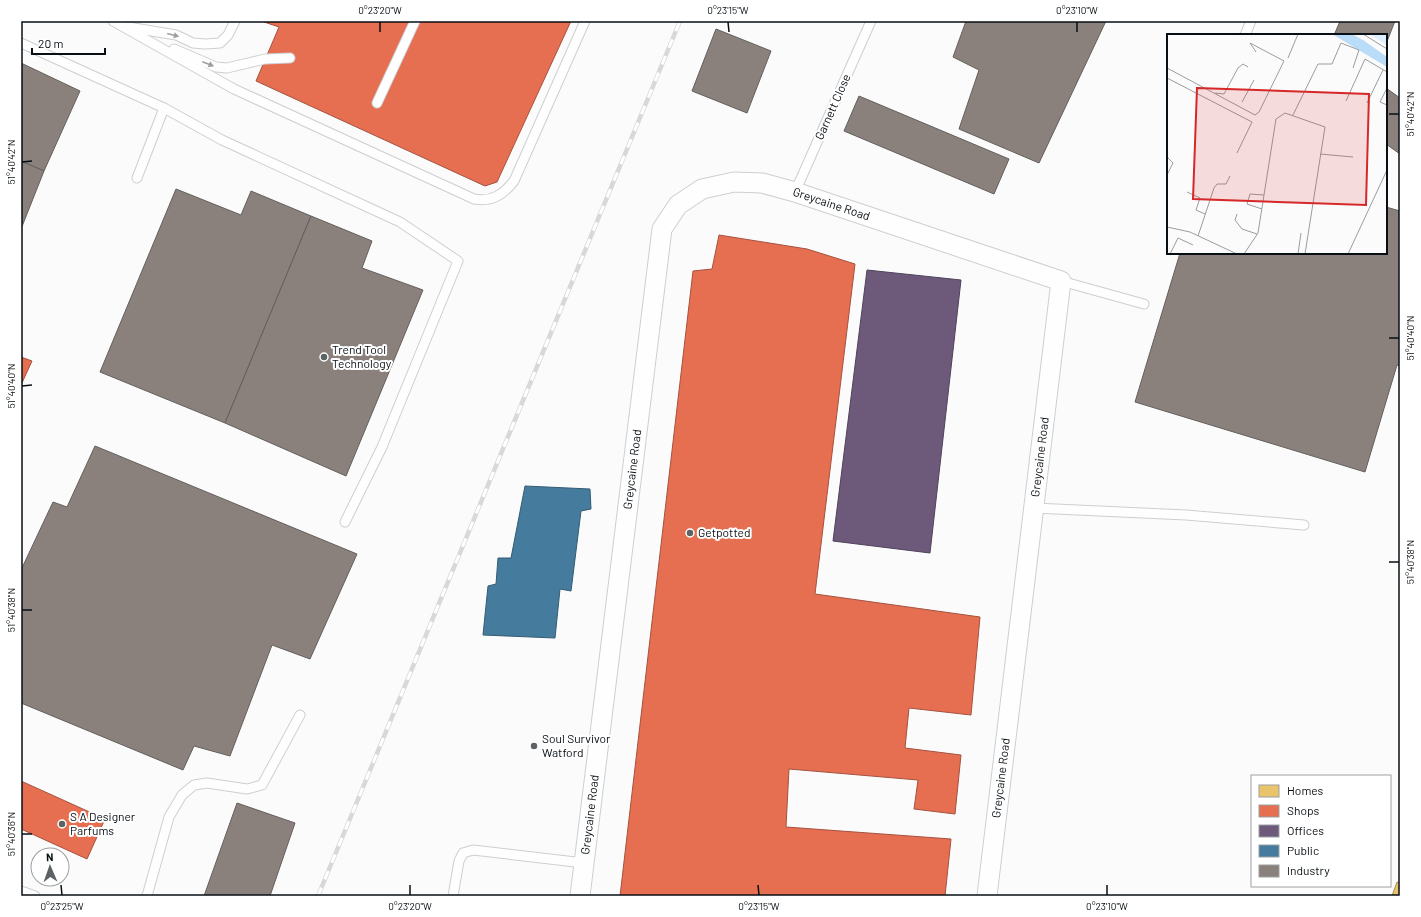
<svg xmlns="http://www.w3.org/2000/svg" width="1421" height="917" font-family="Barlow,sans-serif">
	<rect width="100%" height="100%" fill="#fbfbfb"/>
	<!-- homes -->
	<polygon fill="#e9c46a" stroke="#a68e50" points="1397,882 1400,883 1400,896 1392,896"/>
	<!-- shops -->
	<g fill="#e76f51" stroke="#a4523f">
		<polygon points="261,21 571,21 497,182 485,186 256,81 279,27"/>
		<polygon points="719,235 807,249 855,264 815,594 980,617 971,715 909,708 905,748 961,755 955,814 914,809 918,780 789,769 786,827 951,839 945,896 620,896 693,271 712,269"/>
		<polygon points="21,357 32,361 21,385"/>
		<polygon points="21,781 105,819 87,859 21,829"/>
	</g>
	<!-- offices -->
	<polygon fill="#6d597a" stroke="#4f435b" points="867,270 961,280 930,553 833,541"/>
	<!-- public -->
	<polygon fill="#457b9d" stroke="#335b74" points="525,486 590,489 591,509 581,511 571,591 560,589 555,638 483,635 488,586 496,584 498,558 511,558"/>
	<!-- industry -->
	<g fill="#8a817c" stroke="#635f5d">
		<polygon points="966,21 1106,21 1039,163 959,129 979,70 953,57"/>
		<polygon points="1340,21 1395,21 1386,44 1386,35 1340,35 1335,33"/>
		<polygon points="716,29 771,51 747,113 692,91"/>
		<polygon points="21,63 80,91 44,171 21,161"/>
		<polygon points="1386,88 1400,98 1400,154 1386,144"/>
		<polygon points="859,96 1009,159 994,194 844,131"/>
		<polygon points="21,161 44,171 21,229"/>
		<polygon points="176,189 241,215 251,191 311,216 225,423 100,372"/>
		<polygon points="1386,207 1400,211 1400,366 1397,365 1365,472 1135,402 1180,253 1386,253"/>
		<polygon points="311,216 372,241 362,268 423,290 346,476 225,423"/>
		<polygon points="95,446 357,554 310,659 272,645 230,756 194,746 183,770 21,703 21,570 53,502 67,507"/>
		<polygon points="237,803 295,823 270,896 204,896"/>
	</g>
	<g fill="none" stroke-linecap="round" stroke-linejoin="round">
		<defs>
			<g id="lane">
				<path d="M113,21L234,89L474,199C492,202 503,195 514,181L585,21"/>
				<polyline points="128,27 176,35 193,43 205,44 220,43 228,35 235,21"/>
				<polyline points="1245,35 1251,21"/>
				<polyline points="21,43 164,108 222,140 400,222 458,261 382,447 345,522"/>
				<polyline points="174,49 216,67 227,68 265,59 290,58"/>
				<polyline points="377,103 415,21"/>
				<polyline points="137,178 164,108"/>
				<polyline points="795,192 871,21"/>
				<polyline points="1061,281 1144,304"/>
				<polyline points="1034,508 1186,515 1304,525"/>
				<polyline points="21,891 35,896"/>
				<polyline points="147,896 169,817 182,795 194,785 207,783 247,789 262,785 300,715"/>
				<polyline points="453,896 459,861 463,853 473,850 584,863"/>
			</g>
			<g id="street">
				<path id="s1" d="M580,896L662,229L678,205L702,189L734,182L762,183L795,192L1061,281L987,896"/>
			</g>
		</defs>
		<!-- lane casing -->
		<use href="#lane" stroke="#cccfd2" stroke-width="11"/>
		<!-- street casing -->
		<use href="#street" stroke="#cccfd2" stroke-width="21"/>
		<!-- lane -->
		<use href="#lane" stroke="#fefefe" stroke-width="9"/>
		<!-- street -->
		<use href="#street" stroke="#fefefe" stroke-width="19"/>
		<defs>
			<polyline id="rail" points="318,896 680,21"/>
		</defs>
		<!-- rail casing -->
		<use href="#rail" stroke="#d7d8d8" stroke-width="4.5"/>
		<!-- rail -->
		<use href="#rail" stroke="#fff" stroke-width="3" stroke-dasharray="9" stroke-linecap="butt"/>
	</g>
	<!-- one-way arrows -->
	<defs><path id="oneway-solid" d="M-6-.8H1V-3.2L6.5 0L1 3.2V.8H-6Z"/></defs>
	<g fill="#9c9ea0">
		<use href="#oneway-solid" transform="translate(173 35) rotate(14)"/>
		<use href="#oneway-solid" transform="translate(208 64) rotate(21)"/>
	</g>
	<!-- ticks -->
	<path fill="none" stroke="#080f14" stroke-width="1.5" d="M380,22V32M728,22L729,32M1077,22V32M1389,114H1399M22,162L32,161M1389,338H1399M22,386L32,385M1389,562H1399M22,610H32M22,834H32M61,885L62,895M410,885V895M758,885L759,895M1107,885V895"/>
	<!-- markers -->
	<g fill="#5d6265" stroke="#fff" stroke-width="1.5">
		<circle cx="324" cy="357" r="4"/>
		<circle cx="690" cy="533" r="4"/>
		<circle cx="534" cy="746" r="4"/>
		<circle cx="62" cy="824" r="4"/>
	</g>
	<g text-anchor="middle" stroke-width="4" stroke-linejoin="round" paint-order="stroke">
		<!-- street labels -->
		<g font-size="12" fill="#080f14" stroke="#fff">
			<text transform="translate(833 107) rotate(-66)" y="4">Garnett Close</text>
			<text dy="4" stroke="none"><textPath href="#s1" startOffset="863">Greycaine Road</textPath></text>
			<text transform="translate(1040 457) rotate(-83)" y="4">Greycaine Road</text>
			<text dy="4" stroke="none"><textPath href="#s1" startOffset="430">Greycaine Road</textPath></text>
			<text transform="translate(1001 778) rotate(-83)" y="4">Greycaine Road</text>
			<text dy="4" stroke="none"><textPath href="#s1" startOffset="82">Greycaine Road</textPath></text>
		</g>
		<!-- poi labels -->
		<g font-size="12" fill="#080f14" stroke="#fff" text-anchor="start">
			<text x="332" y="354">Trend Tool<tspan x="332" dy="14">Technology</tspan></text>
			<text x="698" y="537">Getpotted</text>
			<text x="542" y="743">Soul Survivor<tspan x="542" dy="14">Watford</tspan></text>
			<text x="70" y="821">S A Designer<tspan x="70" dy="14">Parfums</tspan></text>
		</g>
	</g>
	<!-- overview -->
	<g transform="translate(1167 34)">
		<rect width="220" height="220" fill="#fbfbfb"/>
		<path d="M202,0H220V11Z" fill="#dfeefb"/>
		<path d="M165,0H185L196,6L220,23V33Z" fill="#b9dcf9"/>
		<path fill="none" stroke="#9a9d9f" stroke-width="1" d="M196,0L220,15M121,24L131,0M0,34L88,81L92,78L117,27L83,9L89,18M0,44L85,88L70,119M220,54L213,68L220,71M48,59L57,60L71,34L76,30L81,33M179,67L198,25L220,38M75,68L87,46M200,69L216,36M126,81L151,30H165L174,9L192,16L186,34M153,120L186,123M0,123L6,129L0,141M20,158L33,164L29,176L38,180M95,175L80,170L83,160L97,161M70,180L68,186L75,195L90,200M0,193L23,198L70,220M31,202L47,154L50,150H59L63,142M3,220L11,204L26,211M77,220L91,199L109,85L118,79L158,93L138,220M131,220L134,199M181,220L220,136"/>
		<path fill="#d62828" fill-opacity="0.15" stroke="#d62828" stroke-width="2" d="M30,54L202,60L199,171L26,165Z"/>
		<rect width="220" height="220" fill="none" stroke="#080f14" stroke-width="2"/>
	</g>
	<!-- border -->
	<rect width="1421" height="917" fill="none" stroke="#ffffff" stroke-width="44"/>
	<!-- legend -->
	<rect x="1251" y="775" width="140" height="112" fill="#ffffff" stroke="#9c9fa1"/>
	<rect x="1259" y="785" width="20" height="12" fill="#e9c46a" stroke="#9c9fa1"/>
	<text x="1287" y="795" font-size="12" fill="#080f14">Homes</text>
	<rect x="1259" y="805" width="20" height="12" fill="#e76f51" stroke="#9c9fa1"/>
	<text x="1287" y="815" font-size="12" fill="#080f14">Shops</text>
	<rect x="1259" y="825" width="20" height="12" fill="#6d597a" stroke="#9c9fa1"/>
	<text x="1287" y="835" font-size="12" fill="#080f14">Offices</text>
	<rect x="1259" y="845" width="20" height="12" fill="#457b9d" stroke="#9c9fa1"/>
	<text x="1287" y="855" font-size="12" fill="#080f14">Public</text>
	<rect x="1259" y="865" width="20" height="12" fill="#8a817c" stroke="#9c9fa1"/>
	<text x="1287" y="875" font-size="12" fill="#080f14">Industry</text>
	<!-- north arrow -->
	<g transform="translate(50 867) rotate(358)"><circle r="19" fill="#ffffff" stroke="#9c9fa1"/>
	<path d="M0-3L7 15L0 10L-7 15Z" fill="#5d6265"/>
	<text y="-6" font-size="11" font-weight="bold" text-anchor="middle" fill="#080f14">N</text>
	</g>
	<!-- scale -->
	<path d="M32 48v6h73v-6" fill="none" stroke="#080f14" stroke-width="2"/>
	<text x="38" y="48" font-size="12" fill="#080f14" stroke="#ffffff" stroke-width="3" paint-order="stroke">20 m</text>
	<rect x="22" y="22" width="1377" height="873" fill="none" stroke="#080f14" stroke-width="1.5"/>
	<g font-size="10" text-anchor="middle" fill="#080f14">
		<text x="380" y="14">0°23'20"W</text>
		<text x="728" y="14">0°23'15"W</text>
		<text x="1077" y="14">0°23'10"W</text>
		<text transform="translate(1410 114) rotate(-90)" y="4">51°40'42"N</text>
		<text transform="translate(11 162) rotate(-90)" y="4">51°40'42"N</text>
		<text transform="translate(1410 338) rotate(-90)" y="4">51°40'40"N</text>
		<text transform="translate(11 386) rotate(-90)" y="4">51°40'40"N</text>
		<text transform="translate(1410 562) rotate(-90)" y="4">51°40'38"N</text>
		<text transform="translate(11 610) rotate(-90)" y="4">51°40'38"N</text>
		<text transform="translate(11 834) rotate(-90)" y="4">51°40'36"N</text>
		<text x="62" y="910">0°23'25"W</text>
		<text x="410" y="910">0°23'20"W</text>
		<text x="759" y="910">0°23'15"W</text>
		<text x="1107" y="910">0°23'10"W</text>
	</g>
</svg>
